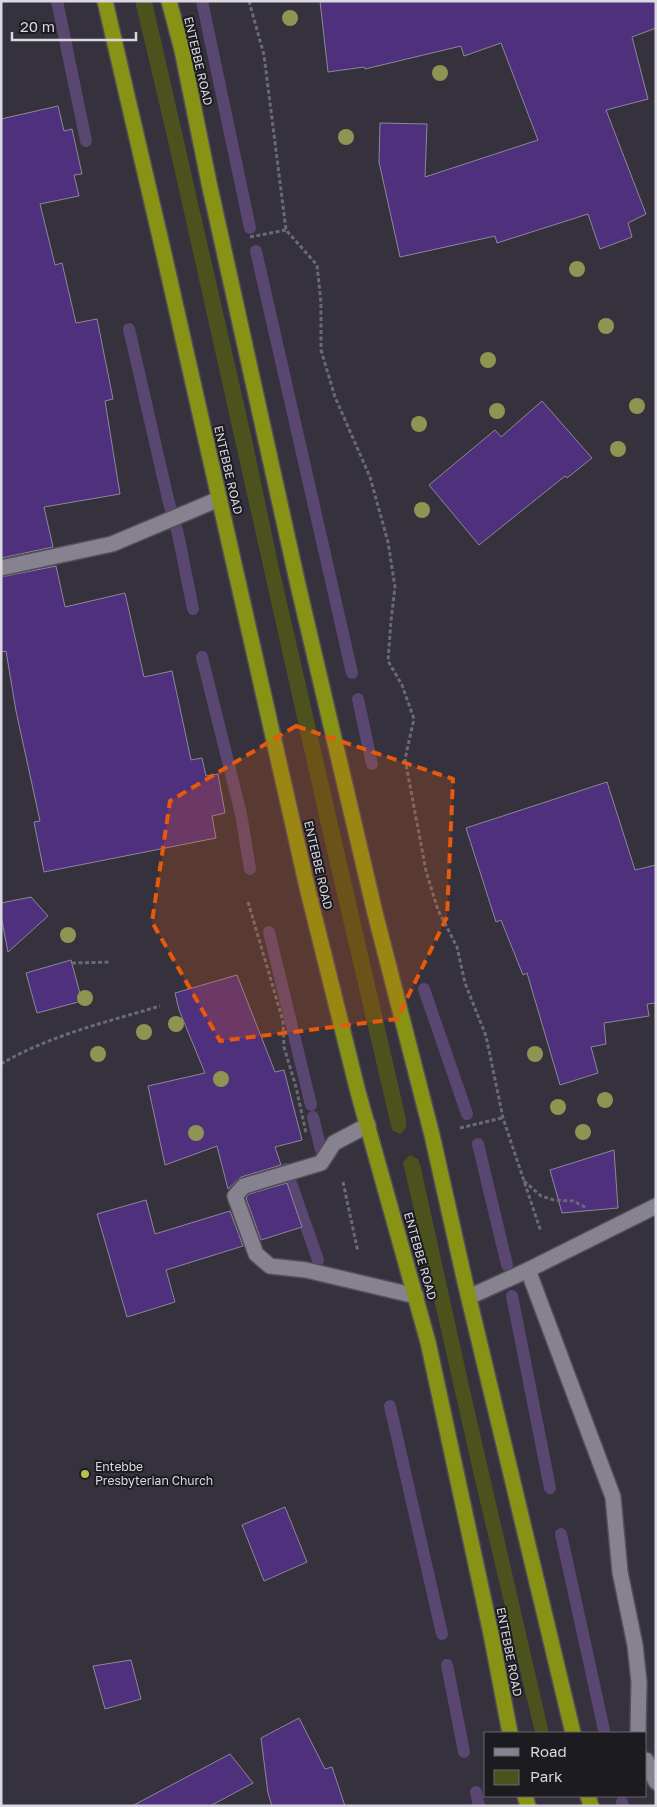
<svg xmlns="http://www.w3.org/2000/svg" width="657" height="1807" font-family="'Golos Text',sans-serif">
	<rect width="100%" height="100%" fill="#35323e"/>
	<!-- green -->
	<g fill="#4c521d">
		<polygon points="135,1 152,1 251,435 279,568 406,1119 406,1128 400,1134 392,1130 320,821 171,154"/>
		<polygon points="410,1155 418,1159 420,1164 469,1386 549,1733 535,1733 475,1480 403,1162"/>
	</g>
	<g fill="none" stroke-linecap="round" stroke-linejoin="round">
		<!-- stream -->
		<g stroke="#594671" stroke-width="12">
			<polyline points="57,1 86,141"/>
			<polyline points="202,1 250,228"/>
			<polyline points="256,251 352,673"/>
			<polyline points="129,329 168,499 178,534 193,609"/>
			<polyline points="202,657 241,814 250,869"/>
			<polyline points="358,699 372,764"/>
			<polyline points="269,932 311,1105"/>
			<polyline points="424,989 467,1114"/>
			<polyline points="313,1117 321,1150"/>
			<polyline points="478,1144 507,1265"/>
			<polyline points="286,1169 318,1260"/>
			<polyline points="512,1296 550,1488"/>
			<polyline points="390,1406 442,1634"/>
			<polyline points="561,1534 604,1730"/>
			<polyline points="447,1665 464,1752"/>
			<polyline points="476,1792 479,1806"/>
			<polyline points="622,1802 623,1806"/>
		</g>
	</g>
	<!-- building -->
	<g fill="#4e307d" stroke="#8c8896">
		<polygon points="320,1 656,1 656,28 632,37 648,99 606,110 646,214 628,223 632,237 600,249 588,214 497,243 495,236 400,257 379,162 380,123 427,124 425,177 538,140 501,43 464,56 461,46 365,69 364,67 328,72"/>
		<polygon points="58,106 64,131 72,129 82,174 74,175 79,196 40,204 55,265 62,263 76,323 97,319 113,399 105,401 120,494 44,507 53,547 1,558 1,119"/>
		<polygon points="542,401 592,458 567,478 565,476 479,545 429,485 495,430 501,437"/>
		<polygon points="56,566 65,607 125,593 144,677 172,671 191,760 202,758 206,776 218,774 225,813 212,816 216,838 44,872 34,822 40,821 16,711 6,651 1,652 1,577"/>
		<polygon points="607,782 635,870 656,865 656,1003 647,1004 649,1016 604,1023 606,1044 591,1047 598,1073 560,1085 527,973 523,975 501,920 496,922 466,828"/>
		<polygon points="31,897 48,916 8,952 1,916 1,903"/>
		<polygon points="71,960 82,1001 37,1013 26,973"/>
		<polygon points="237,975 275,1072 284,1070 302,1140 275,1147 281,1165 241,1177 228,1189 217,1146 165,1165 148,1086 205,1073 179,1010 175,993"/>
		<polygon points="614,1150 618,1208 562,1213 550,1170"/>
		<polygon points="287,1183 302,1227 261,1240 246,1198 249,1194"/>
		<polygon points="146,1200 155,1234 230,1211 243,1246 166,1270 175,1302 127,1317 97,1214"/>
		<polygon points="285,1507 307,1562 264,1581 242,1525"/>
		<polygon points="131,1660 141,1699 105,1709 93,1666"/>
		<polygon points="299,1718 325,1769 332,1767 345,1806 272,1806 268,1793 261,1738"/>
		<polygon points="230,1754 253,1783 210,1806 132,1806"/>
	</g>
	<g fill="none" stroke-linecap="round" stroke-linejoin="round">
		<defs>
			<g id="minor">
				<polyline points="1,568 112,544 219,499"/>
				<polyline points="368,1125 334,1143 321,1163 244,1186 235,1196 256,1254 270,1266 306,1270 416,1296"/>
				<polyline points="528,1270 613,1497 620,1572 635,1645 639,1682 638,1733"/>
				<polyline points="469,1297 528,1270 656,1206"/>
				<polyline points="646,1760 656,1782"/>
			</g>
			<g id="highway">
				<polyline points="105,1 163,250 308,891 358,1092 428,1342 491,1634 510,1733"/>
				<polyline points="169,1 182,50 209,183 298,585 375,913 432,1135 465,1282 573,1733"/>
				<polyline points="525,1796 528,1806"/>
				<polyline points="588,1796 591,1806"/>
			</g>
		</defs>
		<!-- minor casing -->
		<use href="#minor" stroke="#524f59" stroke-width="18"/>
		<!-- highway casing -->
		<use href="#highway" stroke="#524f59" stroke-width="18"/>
		<!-- path -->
		<g stroke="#6b6973" stroke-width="3" stroke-dasharray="4 2.5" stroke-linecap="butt">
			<polyline points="249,1 264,55 286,230 317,265 321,303 321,350 335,397 370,477 388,542 395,587 391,621 388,661 402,685 414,719 405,759 426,871 438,910 457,947 465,983 486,1036 503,1118 541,1232"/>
			<polyline points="250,237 286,230"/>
			<polyline points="248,902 283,1021 284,1047 296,1087 306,1133"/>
			<polyline points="72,963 110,962"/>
			<path d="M1,1064C50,1035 107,1022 160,1006"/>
			<polyline points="460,1128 502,1118"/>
			<polyline points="524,1181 541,1196 554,1200 573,1201 587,1208"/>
			<polyline points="343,1182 358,1252"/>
		</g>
		<!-- minor -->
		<use href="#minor" stroke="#868290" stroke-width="15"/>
		<!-- highway -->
		<use href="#highway" stroke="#889214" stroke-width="15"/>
	</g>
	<!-- trees -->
	<g fill="#8e9452">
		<circle cx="290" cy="18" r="8"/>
		<circle cx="440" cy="73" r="8"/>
		<circle cx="346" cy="137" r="8"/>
		<circle cx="577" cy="269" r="8"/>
		<circle cx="606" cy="326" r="8"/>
		<circle cx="488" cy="360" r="8"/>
		<circle cx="637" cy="406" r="8"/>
		<circle cx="497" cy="411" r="8"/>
		<circle cx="419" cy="424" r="8"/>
		<circle cx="618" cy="449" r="8"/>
		<circle cx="422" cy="510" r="8"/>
		<circle cx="68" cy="935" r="8"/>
		<circle cx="85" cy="998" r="8"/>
		<circle cx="176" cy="1024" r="8"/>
		<circle cx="144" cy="1032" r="8"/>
		<circle cx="98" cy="1054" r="8"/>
		<circle cx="535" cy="1054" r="8"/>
		<circle cx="221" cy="1079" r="8"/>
		<circle cx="605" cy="1100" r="8"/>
		<circle cx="558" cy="1107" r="8"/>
		<circle cx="583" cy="1132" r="8"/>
		<circle cx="196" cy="1133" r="8"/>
	</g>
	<!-- marked area -->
	<path fill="#e8590c" fill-opacity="0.2" stroke="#e8590c" stroke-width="4" stroke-dasharray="10 6" stroke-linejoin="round" d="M296,726L453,779L447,917L397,1019L220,1041L152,922L170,801Z"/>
	<!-- markers -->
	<circle fill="#b5c249" stroke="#1c1b20" stroke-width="2" cx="85" cy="1474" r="5"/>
	<g text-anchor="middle" stroke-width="4" stroke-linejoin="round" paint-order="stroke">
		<!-- street labels -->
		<g font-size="12" fill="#dad8e0" stroke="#1c1b20">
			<text transform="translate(198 61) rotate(77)" y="4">ENTEBBE ROAD</text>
			<text transform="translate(228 470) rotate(77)" y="4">ENTEBBE ROAD</text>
			<text transform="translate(318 865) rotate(77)" y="4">ENTEBBE ROAD</text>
			<text transform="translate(420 1256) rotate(74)" y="4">ENTEBBE ROAD</text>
			<text transform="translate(509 1652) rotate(79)" y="4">ENTEBBE ROAD</text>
		</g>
		<!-- poi labels -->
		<g font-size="12" fill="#dad8e0" stroke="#1c1b20" text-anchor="start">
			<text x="95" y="1471">Entebbe<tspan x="95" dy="14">Presbyterian Church</tspan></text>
		</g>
	</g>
	<!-- border -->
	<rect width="657" height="1807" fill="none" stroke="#dad8e0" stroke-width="5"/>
	<!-- legend -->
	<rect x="484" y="1732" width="162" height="65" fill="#1c1b20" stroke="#68676d"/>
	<rect x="494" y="1748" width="25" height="8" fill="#868290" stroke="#68676d"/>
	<text x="530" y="1757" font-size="15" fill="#dad8e0">Road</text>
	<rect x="494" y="1770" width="25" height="15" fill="#4c521d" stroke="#68676d"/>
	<text x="530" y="1782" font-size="15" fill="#dad8e0">Park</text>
	<!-- scale -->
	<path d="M12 32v8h124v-8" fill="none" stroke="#dad8e0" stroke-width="2.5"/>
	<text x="20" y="32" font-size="15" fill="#dad8e0" stroke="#1c1b20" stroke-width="4" paint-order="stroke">20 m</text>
</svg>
